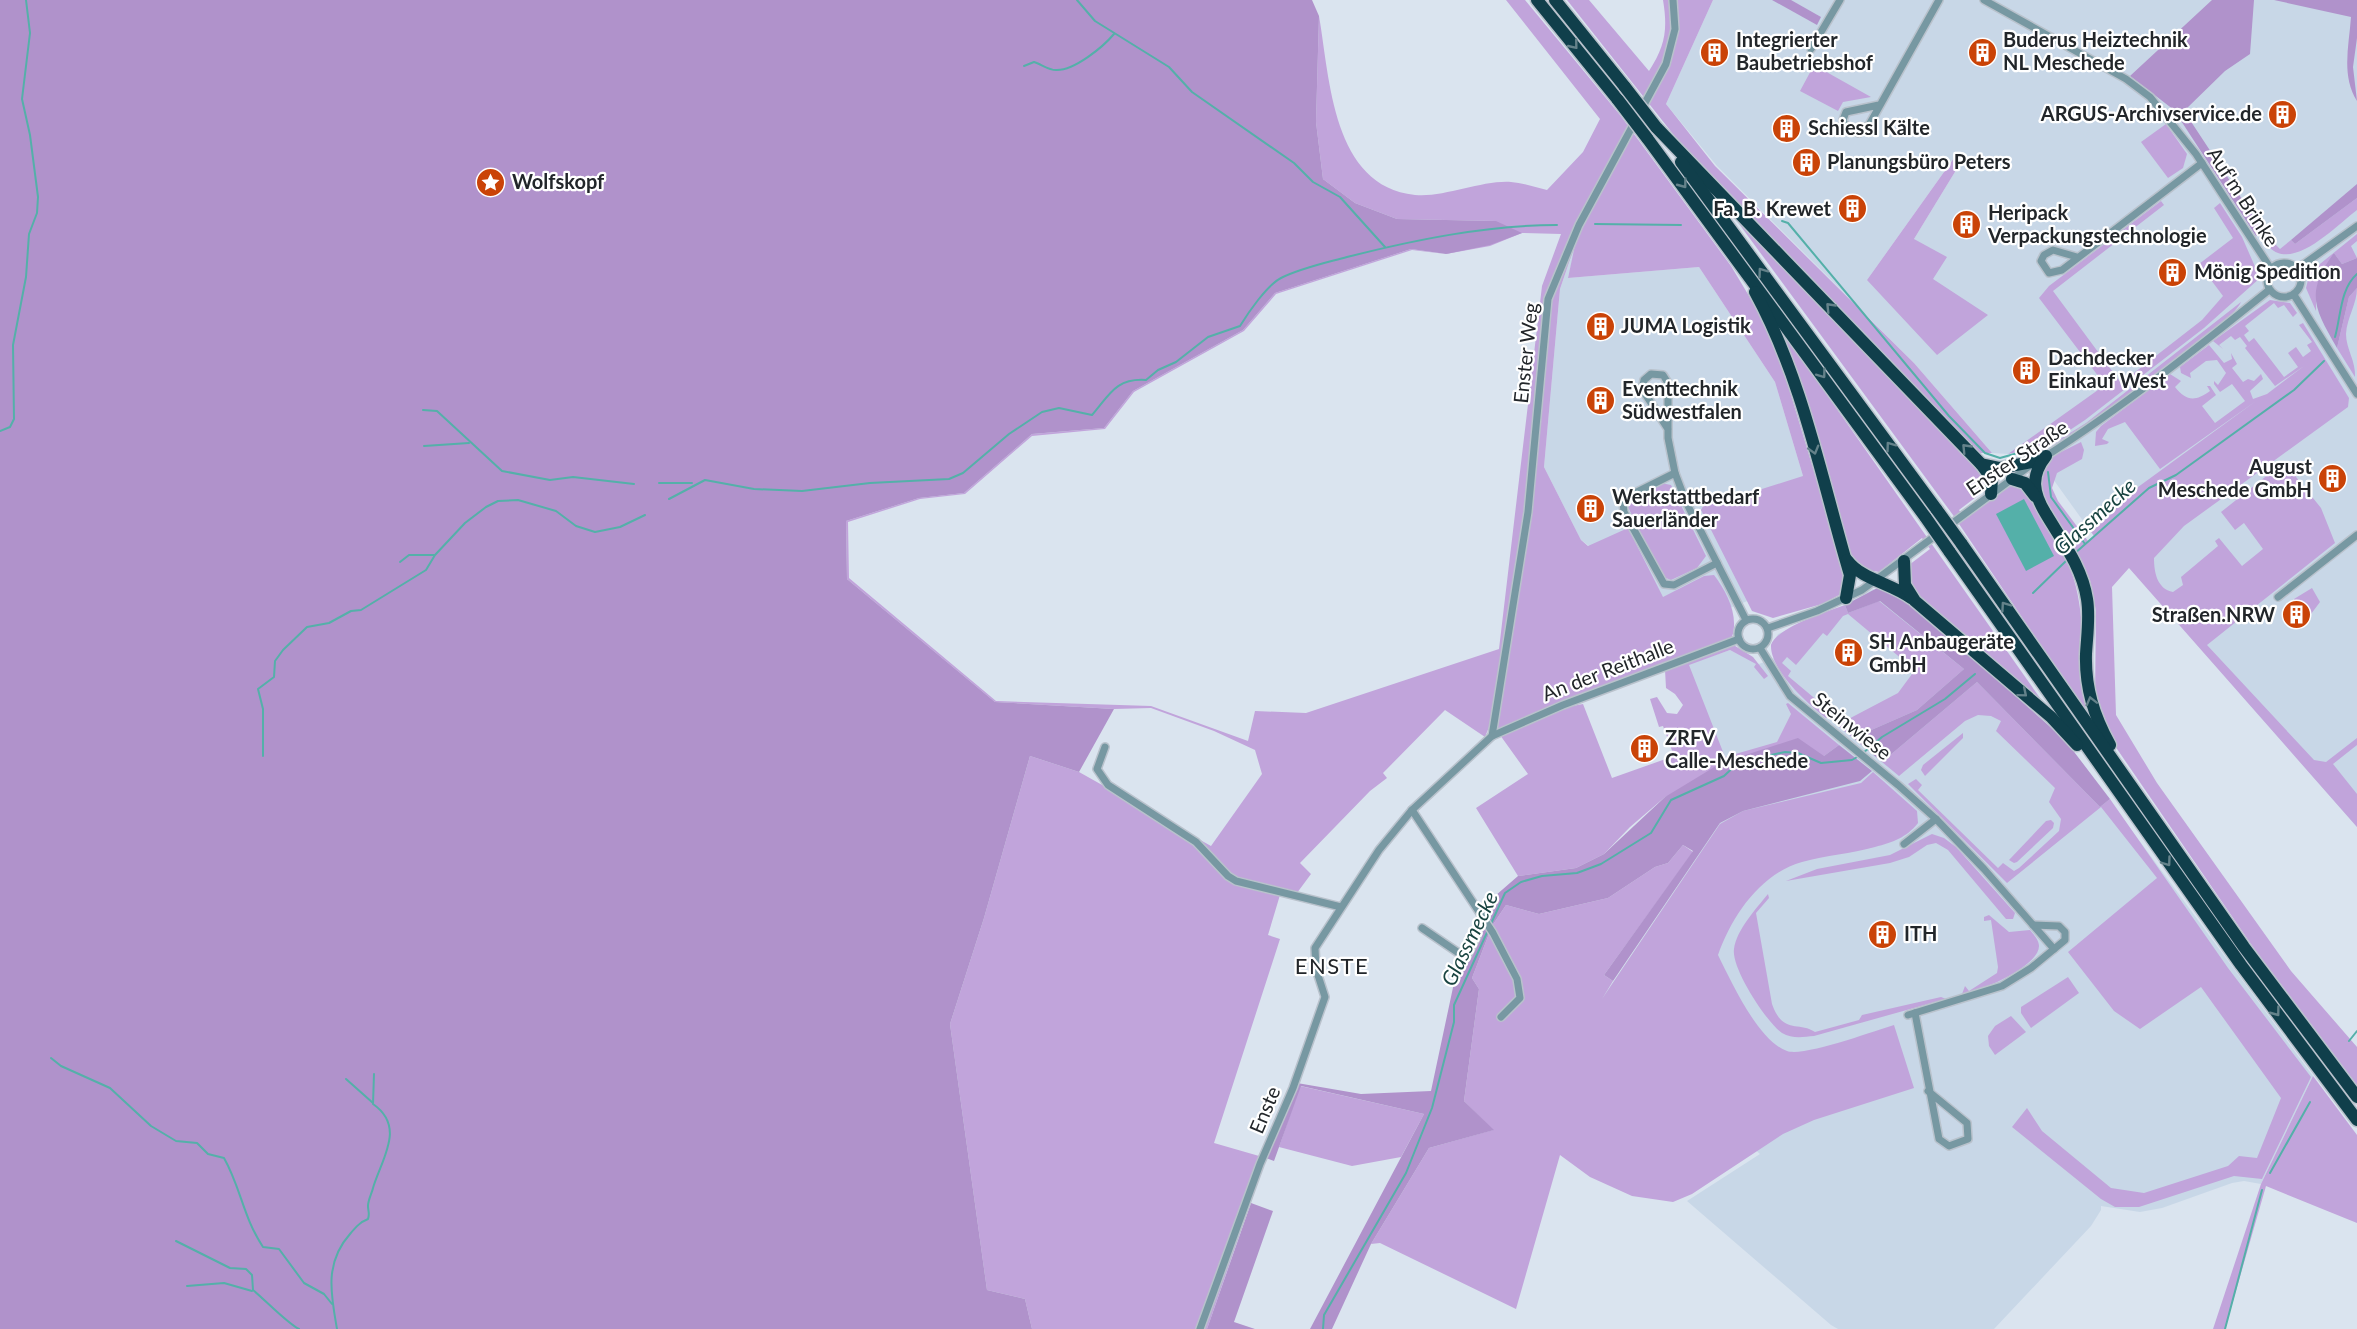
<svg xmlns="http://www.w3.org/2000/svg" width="2357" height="1329" font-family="Lato,sans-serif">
	<rect width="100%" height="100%" fill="#dae4ef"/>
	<!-- built -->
	<g fill="#c8d7e7" fill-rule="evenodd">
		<path d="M1713,0H2357V827L2129,567L2086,525L2048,472L2035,448L2008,454L1992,453L1914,363L1717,166L1666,104ZM1954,158L1961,162L1914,239L1932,279L1867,280Z"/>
		<polygon points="1578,237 1568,278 1699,267 1775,382 1803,476 1750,600 1730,608 1718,642 1581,540 1544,467 1560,289"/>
		<polygon points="1873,589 1968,653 2065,740 2313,1076 2261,1184 2244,1181 2232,1183 2162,1208 2140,1212 2101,1206 2101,1210 2091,1226 1994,1329 1838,1329 1831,1325 1687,1201 1760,1154 1635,1044 1601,1000 1720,823 1742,811 1681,667 1730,650 1759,664 1774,658 1771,645 1778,634 1845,605"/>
	</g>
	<!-- green -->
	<g fill="#c1a4db" fill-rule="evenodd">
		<path d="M1506,0H1525L1620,115L1731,266L1755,306L1781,362L1847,581L1843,593L1822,604L1773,618L1752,611L1701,510L1707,499L1717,498L1721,502L1803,476L1775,382L1699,267L1568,278L1575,245L1560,289L1544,467L1581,540L1588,546L1628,528L1663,597L1704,576L1714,575C1727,592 1739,616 1732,637L1497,729L1489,727L1485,737L1445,710L1383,773L1387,778L1370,791L1300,863L1311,874L1294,897L1280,895L1268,935L1280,939L1214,1143L1266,1158L1207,1329H1032L1025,1299L987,1290L950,1024L984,918L1030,756L1079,772L1211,846L1262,774L1255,750L1214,731L1151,708L1114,709L995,702L847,579L846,521L919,498L964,493L1032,434L1104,428L1133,391L1243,330L1275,293L1411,249L1446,254L1496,221L1397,219L1355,203L1323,179L1316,122L1319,16C1330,79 1332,186 1415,195C1443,198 1482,180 1511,182C1523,183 1535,187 1547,190L1583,152L1600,119ZM1522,233L1561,234L1542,286L1499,649L1306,713L1255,711L1248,741L1151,706L996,701L849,578L848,522L920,499L965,494L1032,436L1105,429L1134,392L1244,331L1276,294L1412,250L1446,254L1490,246Z"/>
		<path d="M1567,0H1589L1649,71C1665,46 1668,30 1663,0H1713L1666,104L1715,166L1914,363L1992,453H1976L1688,153Z"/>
		<polygon points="1814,65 1871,97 1843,102 1838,111 1800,91"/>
		<polygon points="2166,124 2187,154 2183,168 2168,178 2141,142"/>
		<polygon points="1954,158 1961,162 1914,239 1947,257 1933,279 1988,315 1937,355 1867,280"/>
		<path d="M2357,198V210C2337,225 2294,271 2270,248L2275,244L2280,249L2291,240L2295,244Z"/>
		<polygon points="2161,201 2164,205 2053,291 2121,383 2202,320 2223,296 2199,264 2233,238 2214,208 2220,203 2242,237 2260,278 2204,328 2085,420 2058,438 2035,448 2008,454 2105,385 2039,298 2049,286"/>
		<path d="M1734,217L1988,478L1980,494L1959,510L1965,519L2009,486L2018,484L2028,492C2044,522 2068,553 2076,587C2086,628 2081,671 2086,712L1953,515Z"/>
		<polygon points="2357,234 2357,241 2351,246 2357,258 2342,264 2334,253 2316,293 2316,311 2306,288 2310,272"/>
		<path d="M2357,288C2357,304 2347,317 2346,334C2346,349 2356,361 2355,377L2337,348L2349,297Z"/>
		<path d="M2270,300L2290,303L2297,313L2293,317L2284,305L2278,308L2274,303L2245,326L2249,331L2244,335L2249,342L2254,338L2284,377L2298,367L2288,353L2296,347L2303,357L2311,351L2307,345L2312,342L2299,325L2303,323L2349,398L2348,407L2184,526L2154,558C2154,572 2157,589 2173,592L2183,585L2181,577L2218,546L2215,541L2219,538L2242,566L2263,549L2244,523L2235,530L2221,512L2284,462L2321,508L2335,543L2207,645L2314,760L2326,762L2357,738V745L2333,764L2357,794V827L2129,568L2112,587L2116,715L2157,783L2291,971L2357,1047V1085L2253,947L2115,746L2095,700L2096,611L2090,580L2040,490L2039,473L2049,458L2081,442L2084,450L2082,459L2057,473L2052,488L2058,501L2088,541L2094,536L2086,525L2256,401L2160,469L2125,422L2108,429L2102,439L2109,442L2107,444L2095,446L2096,432L2101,426L2170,374L2181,381L2175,387C2186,401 2195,402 2210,391L2207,386H2210L2216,395L2202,406L2215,423L2245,401L2232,384L2220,392L2214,384V381L2218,385L2226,373L2217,360L2206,361L2190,373L2191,378L2181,373L2180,367L2209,345L2224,363L2232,359L2231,353L2237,364L2232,368L2243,382L2248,379L2254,381L2261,374L2263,379L2250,391L2253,399L2267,394L2304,366L2275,386L2245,348L2247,346L2240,337L2235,340L2231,336L2219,345L2223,349L2213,341Z"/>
		<path d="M2241,302C2230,328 2075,435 2043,450L2086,423Z"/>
		<polygon points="1775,321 2047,708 1918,598 1907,580 1909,565 1930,549 1922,538 1879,572 1862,569 1848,553"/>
		<polygon points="1661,483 1671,485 1706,556 1697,568 1671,580 1666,578 1659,570 1628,507 1633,497"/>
		<polygon points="2312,588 2320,602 2311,614 2304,602 2297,606 2294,599"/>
		<path d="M1879,601L1964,669L1917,710L1853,738L1839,727V724L1898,693L1915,670L1848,614L1843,616L1827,636L1823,633L1796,665L1787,657L1782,663L1791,671L1788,676L1831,712L1835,708L1836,710L1829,718H1826C1808,704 1770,670 1771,645C1776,628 1828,611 1845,605L1848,613Z"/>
		<polygon points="1732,644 1753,657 1768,676 1764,679 1754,667 1756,664 1730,650 1689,665 1725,757 1777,742 1791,714 1786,704 1788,703 1839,745 1824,756 1665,797 1630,827 1604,854 1576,868 1518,876 1476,808 1528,774 1500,735 1557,709 1583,704 1612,778 1674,756 1663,726 1659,727 1650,699 1657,697 1667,713 1677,714 1683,705 1675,694 1666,688 1665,670"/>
		<polygon points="1977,682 2100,807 2110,799 2228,968 2311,1077 2262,1179 2234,1176 2139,1207 2115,1207 2101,1199 2012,1127 2027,1108 2042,1131 2111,1188 2144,1193 2228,1166 2239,1156 2257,1158 2281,1098 2201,987 2140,1029 2114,1011 2068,952 2157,878 2101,807 2007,883 1908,784 1916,779 1922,785 1918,790 1998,868 2003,863 2014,871 2019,868 2059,831 2061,819 2049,802 2055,788 1996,731 2001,721 1991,716 1978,715 1965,721 1899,776 1882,762"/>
		<polygon points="1963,733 1963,738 1925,776 1921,770 1923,765"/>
		<path d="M1873,772L1917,811L1918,823C1906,838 1893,842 1875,847C1851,854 1826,855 1802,862C1760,874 1732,916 1718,955C1731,981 1758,1041 1787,1051C1804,1057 1874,1031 1894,1025L1914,1088L1814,1120L1783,1134L1692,1194L1673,1202L1632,1196L1590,1177L1560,1155L1516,1309L1380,1243L1371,1244L1429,1148L1493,1130L1464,1101L1479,989L1472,978L1492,926L1506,905L1539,914L1608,898L1655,867L1668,863L1683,845L1693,852L1604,975L1613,981L1602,999L1720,824L1743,811L1861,783Z"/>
		<polygon points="2051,820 2054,823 2053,828 2017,862 2014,863 2009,860 2046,821"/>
		<polygon points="1932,834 1944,838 1956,847 2015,913 2013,919 2006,919 1948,850 1936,843 1927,845 1909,857 1890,863 1786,881 1817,869 1890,855"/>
		<path d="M1768,894L1769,898L1756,913L1772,1004C1783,1035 1798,1021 1815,1032L1859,1020L1862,1015L1941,997L1946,999L1814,1036C1803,1037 1792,1039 1782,1033C1767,1023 1731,968 1734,949C1737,929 1756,909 1768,894Z"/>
		<path d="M1989,915L2009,932L2030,930C2034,935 2039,940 2039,946C2039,967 1979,992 1962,994L1965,986L1969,991L1997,973L1998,967L1991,920L1984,921V917Z"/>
		<polygon points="2068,977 2079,993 2031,1028 2021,1013 2021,1007"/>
		<polygon points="2011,1016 2026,1032 1995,1055 1989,1046 1988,1036 1995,1026"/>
		<polygon points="2313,1076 2357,1135 2357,1223 2266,1186 2225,1329 2213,1329 2261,1184"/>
		<polygon points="1300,1086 1424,1114 1401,1157 1352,1166 1279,1147"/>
	</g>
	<!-- forest -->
	<g fill="#b092cb">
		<polygon points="0,0 1312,0 1319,16 1316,122 1323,179 1355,203 1397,219 1496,221 1522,233 1490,245 1446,254 1411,249 1275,293 1243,330 1133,391 1104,428 1032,434 964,493 919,498 846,521 847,579 995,702 1114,709 1079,772 1030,756 984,918 950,1024 987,1290 1025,1299 1032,1329 0,1329"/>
		<polygon points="1772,0 1791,0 1821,17 1817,25"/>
		<polygon points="2212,0 2254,0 2250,54 2225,71 2184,111 2263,231 2256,236 2174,110 2130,76"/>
		<path d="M2274,0H2357V38L2353,67L2357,101C2341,75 2349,46 2351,17Z"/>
		<polygon points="2357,184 2357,198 2295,244 2291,240"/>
		<path d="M2334,253L2342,264L2357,258V288L2349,297L2337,348C2314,308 2305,293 2334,253Z"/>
		<polygon points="1881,586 1901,595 2065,740 2110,799 2100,807 1977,682 1882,762 1853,738 1917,710 1964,669 1880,601 1848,613 1845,605"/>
		<polygon points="1798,738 1824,756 1839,745 1872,771 1860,781 1743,811 1720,823 1613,981 1604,975 1693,851 1683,845 1668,863 1655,867 1608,898 1539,914 1506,905 1492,926 1472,978 1479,989 1464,1101 1494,1130 1429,1148 1371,1244 1332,1329 1310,1329 1424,1114 1301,1086 1274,1161 1266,1158 1297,1083 1361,1094 1431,1091 1458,964 1495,896 1518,876 1576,868 1604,854 1665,797 1721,763"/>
		<polygon points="1251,1203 1273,1211 1234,1322 1255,1329 1207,1329"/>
	</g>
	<!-- water -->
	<polygon fill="#54b0a9" points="2024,499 2054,556 2026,571 1996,514"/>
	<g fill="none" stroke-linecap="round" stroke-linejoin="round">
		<!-- stream -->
		<g stroke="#54b0a9" stroke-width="2">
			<polyline points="1077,0 1095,21 1169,67 1192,92 1294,163 1313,182 1340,197 1385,247"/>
			<path d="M1024,66L1034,62C1041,64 1050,71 1057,70C1075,70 1103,47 1114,34"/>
			<polyline points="1782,221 1788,223 1949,416 1985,453 2000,458 2025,451"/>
			<polyline points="1595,224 1681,225"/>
			<path d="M2335,337C2341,316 2340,289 2357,274"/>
			<polyline points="423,410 437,411 502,471 550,480 573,477 634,484"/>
			<polyline points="0,431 10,427 14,419 13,345 26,277 29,234 37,213 38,197 30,135 22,99 30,33 26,0"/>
			<polyline points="424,446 469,443"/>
			<polyline points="2048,472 2051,497 2085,544"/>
			<polyline points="659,483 692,483"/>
			<path d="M669,499L705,480L754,489L802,491L870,483L949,479L963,473L1009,434L1042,412L1059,408L1092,415C1110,394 1116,378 1146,380L1158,370L1176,362L1208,337L1240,326C1248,313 1267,285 1281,278C1301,268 1325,263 1347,257C1414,240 1487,225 1557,225"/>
			<polyline points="2074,554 2149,488 2176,475 2294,390 2324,361"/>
			<polyline points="400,562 409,555 434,555"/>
			<polyline points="2033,593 2068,559"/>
			<polyline points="1863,753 1882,737 1945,699 1975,674"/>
			<polyline points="263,756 263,709 258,689 274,677 275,661 283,650 307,627 329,623 351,611 361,610 426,570 435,555 465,523 486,507 498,501 518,500 556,511 576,526 595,532 620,527 645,515"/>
			<polyline points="2349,1041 2357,1031"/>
			<path d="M51,1058L61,1066L110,1088L151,1126L176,1141L197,1143L208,1154L224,1158C241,1188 243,1217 263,1247L279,1249L304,1283L324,1294L332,1304"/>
			<polyline points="346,1079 373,1103"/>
			<polyline points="2270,1173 2310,1102"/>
			<path d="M176,1241L230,1268L246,1269L252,1275L253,1290C264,1299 288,1324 299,1329"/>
			<polyline points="187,1286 224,1283 252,1291"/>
			<path d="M337,1329C331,1295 324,1263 350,1234C355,1228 360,1222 368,1219C370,1213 368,1212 368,1206C368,1200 372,1193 373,1188C382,1158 406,1127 373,1104L374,1074"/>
			<polyline points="1323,1329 1324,1315 1406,1173 1432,1108 1454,1022 1454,1005 1505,893 1521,882 1542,876 1577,873 1601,864 1651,833 1671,800 1724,776 1739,762 1785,752 1798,753 1821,763 1852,760 1859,756"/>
			<polyline points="2225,1329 2262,1190"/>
		</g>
		<defs>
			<g id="minor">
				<polyline points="1984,0 2126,79 2150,97 2196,154 2271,269"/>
				<polyline points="1811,49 1840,0"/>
				<polyline points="1879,105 1846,112 1843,120 1846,128 1859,133 1869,125 1939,0"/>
				<polyline points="2077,257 2053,250 2044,255 2041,261 2049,273 2062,270 2202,163"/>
				<circle cx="2284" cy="280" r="17"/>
				<polyline points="2297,269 2357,226"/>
				<polyline points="2294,295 2357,394"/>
				<polyline points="1668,429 1642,389 1644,380 1651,374 1663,375 1668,383 1668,438 1675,473 1686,502 1746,620"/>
				<path d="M2043,458C2123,407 2196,349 2269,290"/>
				<polyline points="1675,473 1627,497 1623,502 1624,512 1664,584 1674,585 1717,563"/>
				<polyline points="2278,597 2357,535"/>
				<circle cx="1753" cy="634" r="15"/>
				<polyline points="1768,628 1817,611 1862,590 2031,465"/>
				<polyline points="1760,648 1790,696 1898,785 1936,819 1984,869 2054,949"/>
				<polyline points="1492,736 1528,512 1548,299 1579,225 1666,64 1675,29 1673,0"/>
				<polyline points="1105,747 1097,769 1108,785 1196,842 1228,876 1236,881 1341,907"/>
				<polyline points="1412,810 1493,933 1517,979 1520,998 1501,1017"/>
				<polyline points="1904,844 1936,819"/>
				<polyline points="1422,928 1466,958 1477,936 1481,917"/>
				<polyline points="1915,1013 1939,1139 1949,1146 1968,1139 1967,1123 1928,1091"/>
				<polyline points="1908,1015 2002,986 2031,968 2065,940 2065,932 2059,926 2033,925"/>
				<polyline points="1200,1329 1260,1164 1293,1088 1325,997 1316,969 1315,948 1379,850 1412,810 1492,736 1563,705 1739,639"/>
			</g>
			<g id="motorway">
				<polyline points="1537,0 1618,100"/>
				<polyline points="1555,0 1625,87"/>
				<polyline points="1656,127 1981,464 2000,468 2037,461"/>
				<polyline points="1647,138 1926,518"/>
				<polyline points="1681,162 1937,510"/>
				<path d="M1755,292C1803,380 1822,481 1850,575L1846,598"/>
				<path d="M2046,456C2030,476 2033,493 2046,514C2062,541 2082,567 2087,599C2090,617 2087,636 2086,654C2085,688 2094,716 2110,745"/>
				<polyline points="1981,464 1992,479 1991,494"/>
				<polyline points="2012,479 2025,483 2035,496"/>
				<polyline points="1961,543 2244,947 2357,1097"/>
				<polyline points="1949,551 2241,965 2357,1120"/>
				<path d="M1847,560C1862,580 1891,583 1911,598"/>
				<polyline points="1904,561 1905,585 1915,601 2051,717 2077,745"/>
			</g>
		</defs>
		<!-- minor casing -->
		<use href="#minor" stroke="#b9c2cc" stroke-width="10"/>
		<!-- motorway casing -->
		<use href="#motorway" stroke="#b9c2cc" stroke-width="15"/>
		<!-- minor -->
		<use href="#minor" stroke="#7798a2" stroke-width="7"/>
		<!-- motorway -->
		<use href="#motorway" stroke="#103f4b" stroke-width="12"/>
		<defs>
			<g id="motorway-bridge">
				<polyline points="1625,87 1656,127"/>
				<polyline points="1618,100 1647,138"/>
				<polyline points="1937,510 1961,543"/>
				<polyline points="1926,518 1949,551"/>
			</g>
		</defs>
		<!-- motorway-bridge casing -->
		<use href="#motorway-bridge" stroke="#b9c2cc" stroke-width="15" stroke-linecap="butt"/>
		<!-- motorway-bridge -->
		<use href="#motorway-bridge" stroke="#103f4b" stroke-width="12"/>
	</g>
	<!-- one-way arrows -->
	<defs><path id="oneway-chevron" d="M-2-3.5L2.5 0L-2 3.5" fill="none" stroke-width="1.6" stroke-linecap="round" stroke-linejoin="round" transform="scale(1.5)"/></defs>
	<g stroke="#64828a">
		<use href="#oneway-chevron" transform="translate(1574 45) rotate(51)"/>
		<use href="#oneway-chevron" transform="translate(1683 184) rotate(53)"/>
		<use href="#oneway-chevron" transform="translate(1762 272) rotate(-126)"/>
		<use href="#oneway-chevron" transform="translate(1830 307) rotate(-134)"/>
		<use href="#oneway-chevron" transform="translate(1822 374) rotate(54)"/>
		<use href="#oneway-chevron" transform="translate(1890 446) rotate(-126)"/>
		<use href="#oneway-chevron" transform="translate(1966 448) rotate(-134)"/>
		<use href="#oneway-chevron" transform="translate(1814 450) rotate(74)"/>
		<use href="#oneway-chevron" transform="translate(2005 606) rotate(-125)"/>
		<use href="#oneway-chevron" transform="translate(2023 693) rotate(40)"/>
		<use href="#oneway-chevron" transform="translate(2091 701) rotate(-104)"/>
		<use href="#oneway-chevron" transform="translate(2167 862) rotate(54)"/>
		<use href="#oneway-chevron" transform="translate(2276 1012) rotate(53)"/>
	</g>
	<!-- icons -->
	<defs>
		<symbol id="building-disc" viewBox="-11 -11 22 22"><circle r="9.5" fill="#ca4307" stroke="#fff"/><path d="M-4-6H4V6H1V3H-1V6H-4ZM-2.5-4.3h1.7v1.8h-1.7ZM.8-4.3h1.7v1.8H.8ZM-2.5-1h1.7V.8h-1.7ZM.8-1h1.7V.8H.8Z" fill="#fff"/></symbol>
		<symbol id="sight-disc" viewBox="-11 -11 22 22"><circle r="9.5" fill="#ca4307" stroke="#fff"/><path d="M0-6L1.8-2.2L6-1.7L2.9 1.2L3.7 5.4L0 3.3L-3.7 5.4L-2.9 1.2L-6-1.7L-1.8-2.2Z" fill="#fff"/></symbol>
	</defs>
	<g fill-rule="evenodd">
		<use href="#building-disc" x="1698" y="36" width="33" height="33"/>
		<use href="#building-disc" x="1966" y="36" width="33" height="33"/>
		<use href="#building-disc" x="2266" y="98" width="33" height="33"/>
		<use href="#building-disc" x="1770" y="112" width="33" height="33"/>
		<use href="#building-disc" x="1790" y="146" width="33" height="33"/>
		<use href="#sight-disc" x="474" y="166" width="33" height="33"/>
		<use href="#building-disc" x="1836" y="192" width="33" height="33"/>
		<use href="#building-disc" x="1950" y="208" width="33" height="33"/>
		<use href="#building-disc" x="2156" y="256" width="33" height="33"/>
		<use href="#building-disc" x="1584" y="310" width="33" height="33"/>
		<use href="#building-disc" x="2010" y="354" width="33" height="33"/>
		<use href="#building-disc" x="1584" y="384" width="33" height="33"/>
		<use href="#building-disc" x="2316" y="462" width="33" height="33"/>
		<use href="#building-disc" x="1574" y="492" width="33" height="33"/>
		<use href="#building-disc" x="2280" y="598" width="33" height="33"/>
		<use href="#building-disc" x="1832" y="636" width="33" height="33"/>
		<use href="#building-disc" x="1628" y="732" width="33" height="33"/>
		<use href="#building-disc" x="1866" y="918" width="33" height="33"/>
	</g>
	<g text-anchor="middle" stroke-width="4.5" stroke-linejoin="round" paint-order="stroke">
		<!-- poi labels -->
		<g font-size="20" font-weight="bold" fill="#22262a" stroke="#fff" text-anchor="start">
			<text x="1736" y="47">Integrierter<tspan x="1736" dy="23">Baubetriebshof</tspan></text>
			<text x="2003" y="47">Buderus Heiztechnik<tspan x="2003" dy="23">NL Meschede</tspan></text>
			<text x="2262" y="121" text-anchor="end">ARGUS-Archivservice.de</text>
			<text x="1808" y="135">Schiessl Kälte</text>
			<text x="1827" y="169">Planungsbüro Peters</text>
			<text x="512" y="189">Wolfskopf</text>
			<text x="1831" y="216" text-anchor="end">Fa. B. Krewet</text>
			<text x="1988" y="220">Heripack<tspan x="1988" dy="23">Verpackungstechnologie</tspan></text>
			<text x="2194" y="279">Mönig Spedition</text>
			<text x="1621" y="333">JUMA Logistik</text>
			<text x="2048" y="365">Dachdecker<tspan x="2048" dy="23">Einkauf West</tspan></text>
			<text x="1622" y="396">Eventtechnik<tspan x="1622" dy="23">Südwestfalen</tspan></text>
			<text x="2312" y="474" text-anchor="end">August<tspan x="2312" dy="23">Meschede GmbH</tspan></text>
			<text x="1612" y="504">Werkstattbedarf<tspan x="1612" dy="23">Sauerländer</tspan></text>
			<text x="2275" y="622" text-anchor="end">Straßen.NRW</text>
			<text x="1869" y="649">SH Anbaugeräte<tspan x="1869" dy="23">GmbH</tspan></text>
			<text x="1665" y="745">ZRFV<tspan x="1665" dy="23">Calle-Meschede</tspan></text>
			<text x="1904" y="941">ITH</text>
		</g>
		<!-- street labels -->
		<g font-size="20" fill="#22262a" stroke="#fff">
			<text transform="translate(2243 197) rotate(57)" y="7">Auf'm Brinke</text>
			<text transform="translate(1526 353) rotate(-84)" y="7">Enster Weg</text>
			<text transform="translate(2017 458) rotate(-34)" y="7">Enster Straße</text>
			<text transform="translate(1608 670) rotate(-21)" y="7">An der Reithalle</text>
			<text transform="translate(1852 726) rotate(39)" y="7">Steinwiese</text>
			<text transform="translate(1265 1110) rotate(-67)" y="7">Enste</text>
		</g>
		<!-- water labels -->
		<g font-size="21" font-style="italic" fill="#184340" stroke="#fff">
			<text transform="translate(2095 517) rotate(-42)" y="7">Glassmecke</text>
			<text transform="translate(1470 939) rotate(-64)" y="7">Glassmecke</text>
		</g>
		<!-- quarter labels -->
		<g font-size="22" letter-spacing="1.5" fill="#22262a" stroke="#fff">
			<text x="1332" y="974">ENSTE</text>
		</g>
	</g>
</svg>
